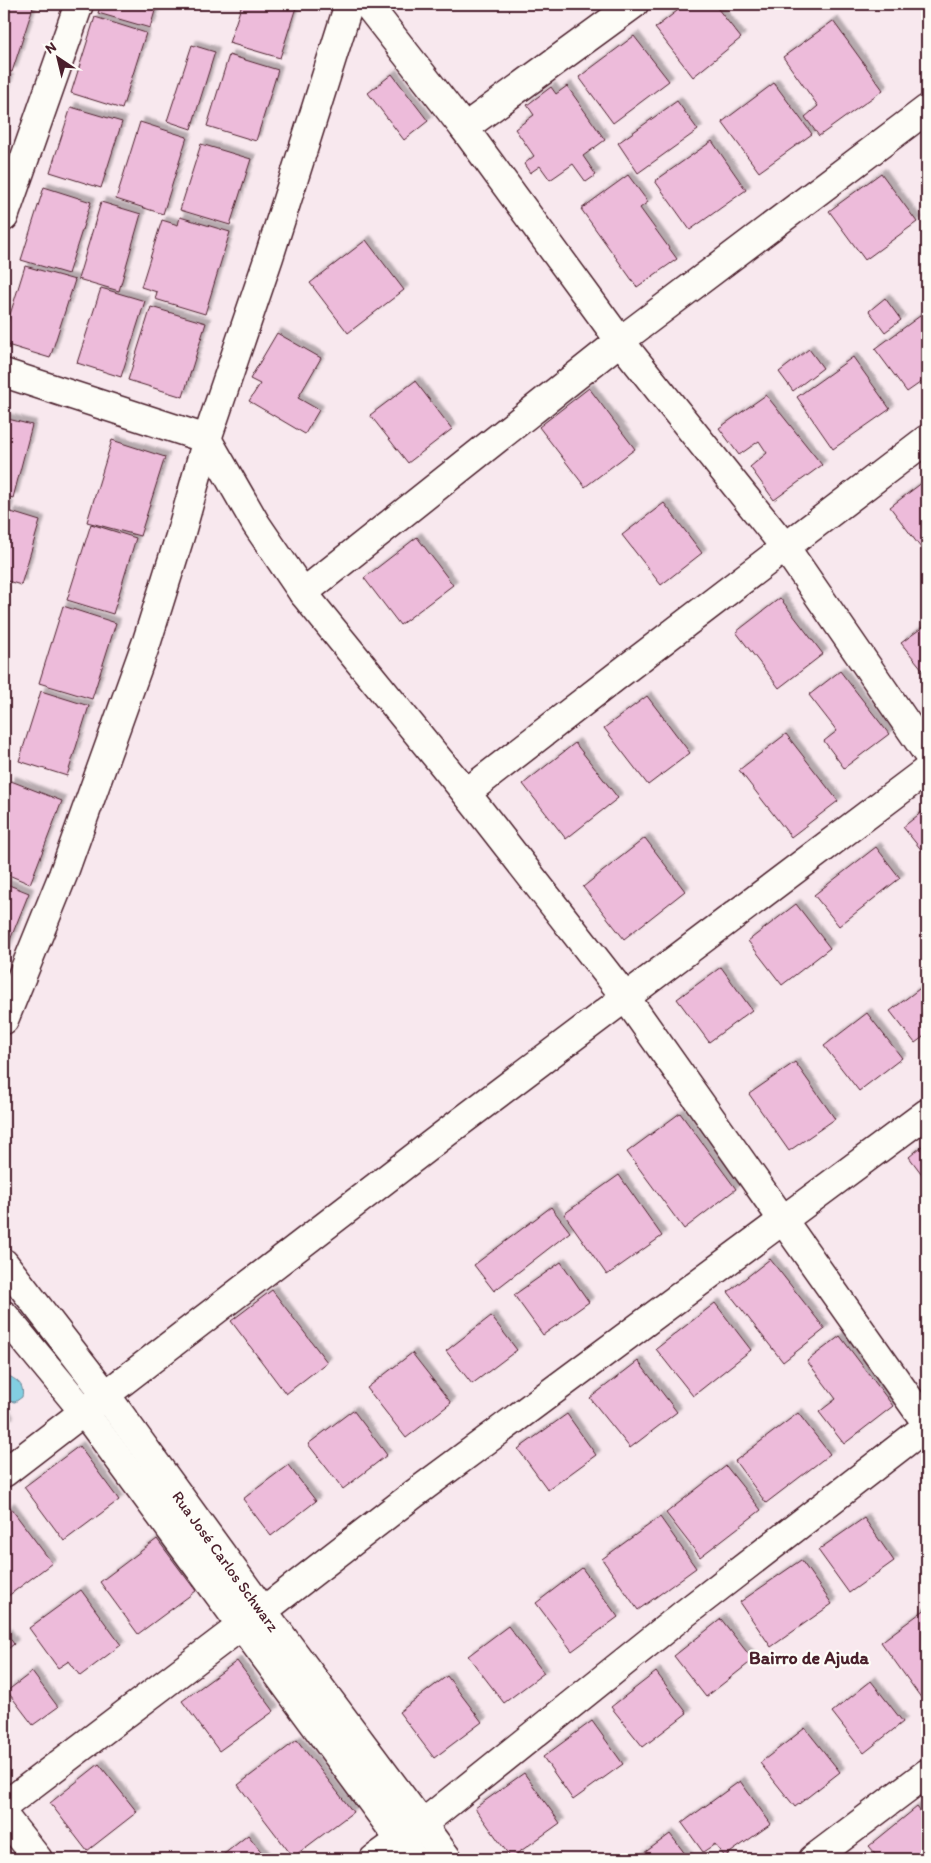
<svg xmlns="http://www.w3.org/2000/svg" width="931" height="1863" font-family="Itim,sans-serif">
	<defs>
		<filter id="shadow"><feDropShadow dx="4.5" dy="-4.5" stdDeviation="1" flood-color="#0004"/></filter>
	</defs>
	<rect width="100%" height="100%" fill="#f8e8ee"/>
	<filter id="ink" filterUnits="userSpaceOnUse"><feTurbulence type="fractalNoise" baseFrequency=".02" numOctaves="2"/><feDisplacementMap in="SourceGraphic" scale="10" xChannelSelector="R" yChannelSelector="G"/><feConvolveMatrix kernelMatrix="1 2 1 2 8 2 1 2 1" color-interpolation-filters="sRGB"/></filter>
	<g filter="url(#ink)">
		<!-- water -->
		<path fill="#82cee1" stroke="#6c8898" d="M4,1373C15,1380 25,1382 22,1397L15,1402L8,1401L4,1394Z"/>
		<!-- building -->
		<g fill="#edbbda" stroke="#4a1f2b" filter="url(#shadow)">
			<polygon points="4,4 34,4 12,72 4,70"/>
			<polygon points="101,4 157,4 150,28 98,13"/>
			<polygon points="242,4 297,4 280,58 229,43"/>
			<polygon points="686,4 714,4 741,38 693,77 655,28"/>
			<polygon points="95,17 146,33 122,109 71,93"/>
			<polygon points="833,21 883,90 819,136 805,117 818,106 783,57"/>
			<polygon points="634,36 669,81 613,123 579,77"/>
			<polygon points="192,45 215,52 191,129 167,121"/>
			<polygon points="229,55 278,70 256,141 207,126"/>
			<polygon points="392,74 428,121 404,140 368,93"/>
			<polygon points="4,78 9,79 4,96"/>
			<polygon points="774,83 812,134 759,172 722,122"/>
			<polygon points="567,86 605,140 583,156 596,175 586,182 573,164 550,180 540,166 530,173 524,164 534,156 515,129 534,115 527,105 551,87 556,94"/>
			<polygon points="677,101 698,130 638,173 618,143"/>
			<polygon points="71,107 122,122 101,188 50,172"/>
			<polygon points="140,122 187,137 163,214 116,199"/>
			<polygon points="712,141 746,190 690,230 655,181"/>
			<polygon points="201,144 251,159 230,225 180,210"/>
			<polygon points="881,173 917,222 865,260 829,211"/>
			<polygon points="628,175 648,202 640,208 677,259 637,287 581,209"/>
			<polygon points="44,187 91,202 68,274 21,260"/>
			<polygon points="101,202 141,214 119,291 78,279"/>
			<polygon points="180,217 230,232 205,314 155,299 157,292 141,287 162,220 178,225"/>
			<polygon points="366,240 404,290 348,333 310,283"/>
			<polygon points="25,266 75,280 50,358 4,344 4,334"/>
			<polygon points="101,288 145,301 121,377 77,363"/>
			<polygon points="885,298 901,320 885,332 869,311"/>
			<polygon points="151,307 206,323 183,397 128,380"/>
			<polygon points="924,313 927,317 927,378 907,392 875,349"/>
			<polygon points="277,333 321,358 298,398 319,410 305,434 249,401 260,384 250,379"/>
			<polygon points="809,349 823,368 793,391 779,372"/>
			<polygon points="853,357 890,409 833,449 797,397"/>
			<polygon points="415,381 452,429 408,463 370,415"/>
			<polygon points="589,388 635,449 585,487 539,427"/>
			<polygon points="766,395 822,465 774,500 750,467 767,453 759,441 739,455 719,428"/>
			<polygon points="4,418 32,425 13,498 4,495"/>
			<polygon points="112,440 165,457 140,536 87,522"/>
			<polygon points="927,479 927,556 890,507"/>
			<polygon points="664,503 702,553 661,585 622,535"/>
			<polygon points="4,505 9,506 4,523"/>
			<polygon points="11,512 40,521 21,585 4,580 4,537"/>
			<polygon points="91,524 136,538 113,614 67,600"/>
			<polygon points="417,537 453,585 400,625 364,578"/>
			<polygon points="780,598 823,654 779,688 736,632"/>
			<polygon points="63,606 116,623 92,699 39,683"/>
			<polygon points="927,624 927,675 901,643"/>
			<polygon points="840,671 889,734 844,768 824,741 837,731 809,695"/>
			<polygon points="41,691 89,706 67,776 19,761"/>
			<polygon points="647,696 690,753 648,785 604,728"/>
			<polygon points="786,734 838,801 791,837 739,770"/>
			<polygon points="575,743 618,798 566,839 523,784"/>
			<polygon points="11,781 62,801 30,884 4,873 4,800"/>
			<polygon points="927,808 927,857 903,827"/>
			<polygon points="645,838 685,891 624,939 583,887"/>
			<polygon points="876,847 900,878 839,926 814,895"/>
			<polygon points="4,883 29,893 4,955"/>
			<polygon points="796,904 830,948 782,985 748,941"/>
			<polygon points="721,967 752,1010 709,1042 677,999"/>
			<polygon points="927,983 927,1034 915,1043 890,1011"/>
			<polygon points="867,1013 902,1058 859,1091 824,1046"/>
			<polygon points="795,1062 835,1119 789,1151 749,1094"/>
			<polygon points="680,1113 736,1189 684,1229 627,1152"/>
			<polygon points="927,1142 927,1181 909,1157"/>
			<polygon points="619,1175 662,1236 607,1275 564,1214"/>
			<polygon points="551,1207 570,1232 494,1291 474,1265"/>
			<polygon points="770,1259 825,1329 783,1362 728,1292"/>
			<polygon points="561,1262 589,1302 543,1335 514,1295"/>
			<polygon points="272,1290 327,1362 286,1394 231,1321"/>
			<polygon points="715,1303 751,1350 693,1396 656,1349"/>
			<polygon points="491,1316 517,1350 472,1384 446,1351"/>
			<polygon points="840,1336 893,1406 844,1444 819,1412 836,1399 807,1361"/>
			<polygon points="412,1353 451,1403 406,1438 367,1388"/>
			<polygon points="638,1361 677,1412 630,1448 590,1398"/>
			<polygon points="353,1410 387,1455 343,1489 308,1444"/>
			<polygon points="4,1412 9,1422 4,1424"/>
			<polygon points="798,1413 830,1454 766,1503 735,1461"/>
			<polygon points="567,1414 596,1455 548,1490 518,1449"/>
			<polygon points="79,1446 119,1500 64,1541 24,1487"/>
			<polygon points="288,1465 316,1501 271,1536 243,1499"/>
			<polygon points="726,1466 761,1510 700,1557 666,1513"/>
			<polygon points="10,1507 52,1563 4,1599 4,1512"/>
			<polygon points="660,1517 696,1568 638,1610 602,1559"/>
			<polygon points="864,1518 894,1561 849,1593 818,1550"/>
			<polygon points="157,1539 196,1591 138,1634 100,1582"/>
			<polygon points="801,1560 832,1604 771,1647 740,1602"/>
			<polygon points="582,1568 618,1617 572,1651 536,1603"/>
			<polygon points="81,1590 121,1645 80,1676 69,1661 58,1668 29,1628"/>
			<polygon points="927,1608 927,1706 881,1642"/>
			<polygon points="721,1619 753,1660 706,1697 674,1656"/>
			<polygon points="508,1626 544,1673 504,1703 468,1656"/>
			<polygon points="4,1630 14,1644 4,1652"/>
			<polygon points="237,1661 274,1711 219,1751 182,1701"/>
			<polygon points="32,1672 58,1707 33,1725 7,1691"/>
			<polygon points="656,1672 687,1713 643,1747 611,1707"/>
			<polygon points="447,1676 482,1722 434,1758 399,1712"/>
			<polygon points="871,1681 903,1722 864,1753 832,1712"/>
			<polygon points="592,1721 623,1764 573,1800 543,1757"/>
			<polygon points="805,1728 840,1772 795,1807 760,1763"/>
			<polygon points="297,1740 353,1812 293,1857 238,1785"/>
			<polygon points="99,1764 137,1812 87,1851 50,1803"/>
			<polygon points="524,1773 560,1823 511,1858 475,1808"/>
			<polygon points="740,1781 771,1824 724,1857 715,1844 703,1852 682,1823"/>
			<polygon points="917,1807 927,1820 927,1859 880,1859 869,1846"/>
			<polygon points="670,1834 689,1859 636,1859"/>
			<polygon points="248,1835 267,1859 218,1859"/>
		</g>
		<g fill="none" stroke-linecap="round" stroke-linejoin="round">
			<defs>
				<g id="minor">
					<polyline points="367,4 464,128 620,341 785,547 927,753"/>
					<polyline points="464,128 634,4"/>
					<polyline points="4,217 79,4"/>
					<polyline points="4,373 207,439 256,524 303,593 466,793 626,998 927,1424"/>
					<polyline points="303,593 620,341 927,109"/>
					<polyline points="466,793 618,675 927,439"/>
					<polyline points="4,1020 63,875 147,641 180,536 207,439 269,257 349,4"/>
					<polyline points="4,1263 106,1395 263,1611 448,1859"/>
					<polyline points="4,1315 84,1412 414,1859"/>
					<polyline points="4,1473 459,1123 927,770"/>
					<polyline points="4,1806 241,1626 263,1611 414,1494 927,1113"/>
					<polyline points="4,1816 38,1859"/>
					<polyline points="374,1859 421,1825 684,1614 927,1426"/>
					<polyline points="813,1859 927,1773"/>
				</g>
			</defs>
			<!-- minor casing -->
			<use href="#minor" stroke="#4a1f2b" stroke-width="31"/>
			<!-- minor -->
			<use href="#minor" stroke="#fdfcf7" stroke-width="28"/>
		</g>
	</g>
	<g text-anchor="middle" stroke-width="4.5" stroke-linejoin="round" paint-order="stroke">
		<!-- street labels -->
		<g font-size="16" fill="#4a1f2b" stroke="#fdfcf7">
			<text transform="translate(226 1561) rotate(54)" y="6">Rua José Carlos Schwarz</text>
		</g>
		<!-- neighbourhood labels -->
		<g font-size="18" font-weight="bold" fill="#4a1f2b" stroke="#fdfcf7">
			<text x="809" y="1664">Bairro de Ajuda</text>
		</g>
	</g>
	<!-- margin -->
	<rect width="931" height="1863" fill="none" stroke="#fdfcf7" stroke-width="20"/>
	<rect x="10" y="10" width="911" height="1843" fill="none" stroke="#4a1f2b" stroke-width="2" filter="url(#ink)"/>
	<!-- north arrow -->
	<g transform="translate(58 58) rotate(325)" stroke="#fdfcf7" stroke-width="4" paint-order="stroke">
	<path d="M0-4L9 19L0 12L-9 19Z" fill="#4a1f2b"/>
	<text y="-8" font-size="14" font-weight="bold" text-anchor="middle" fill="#4a1f2b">N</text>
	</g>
</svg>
